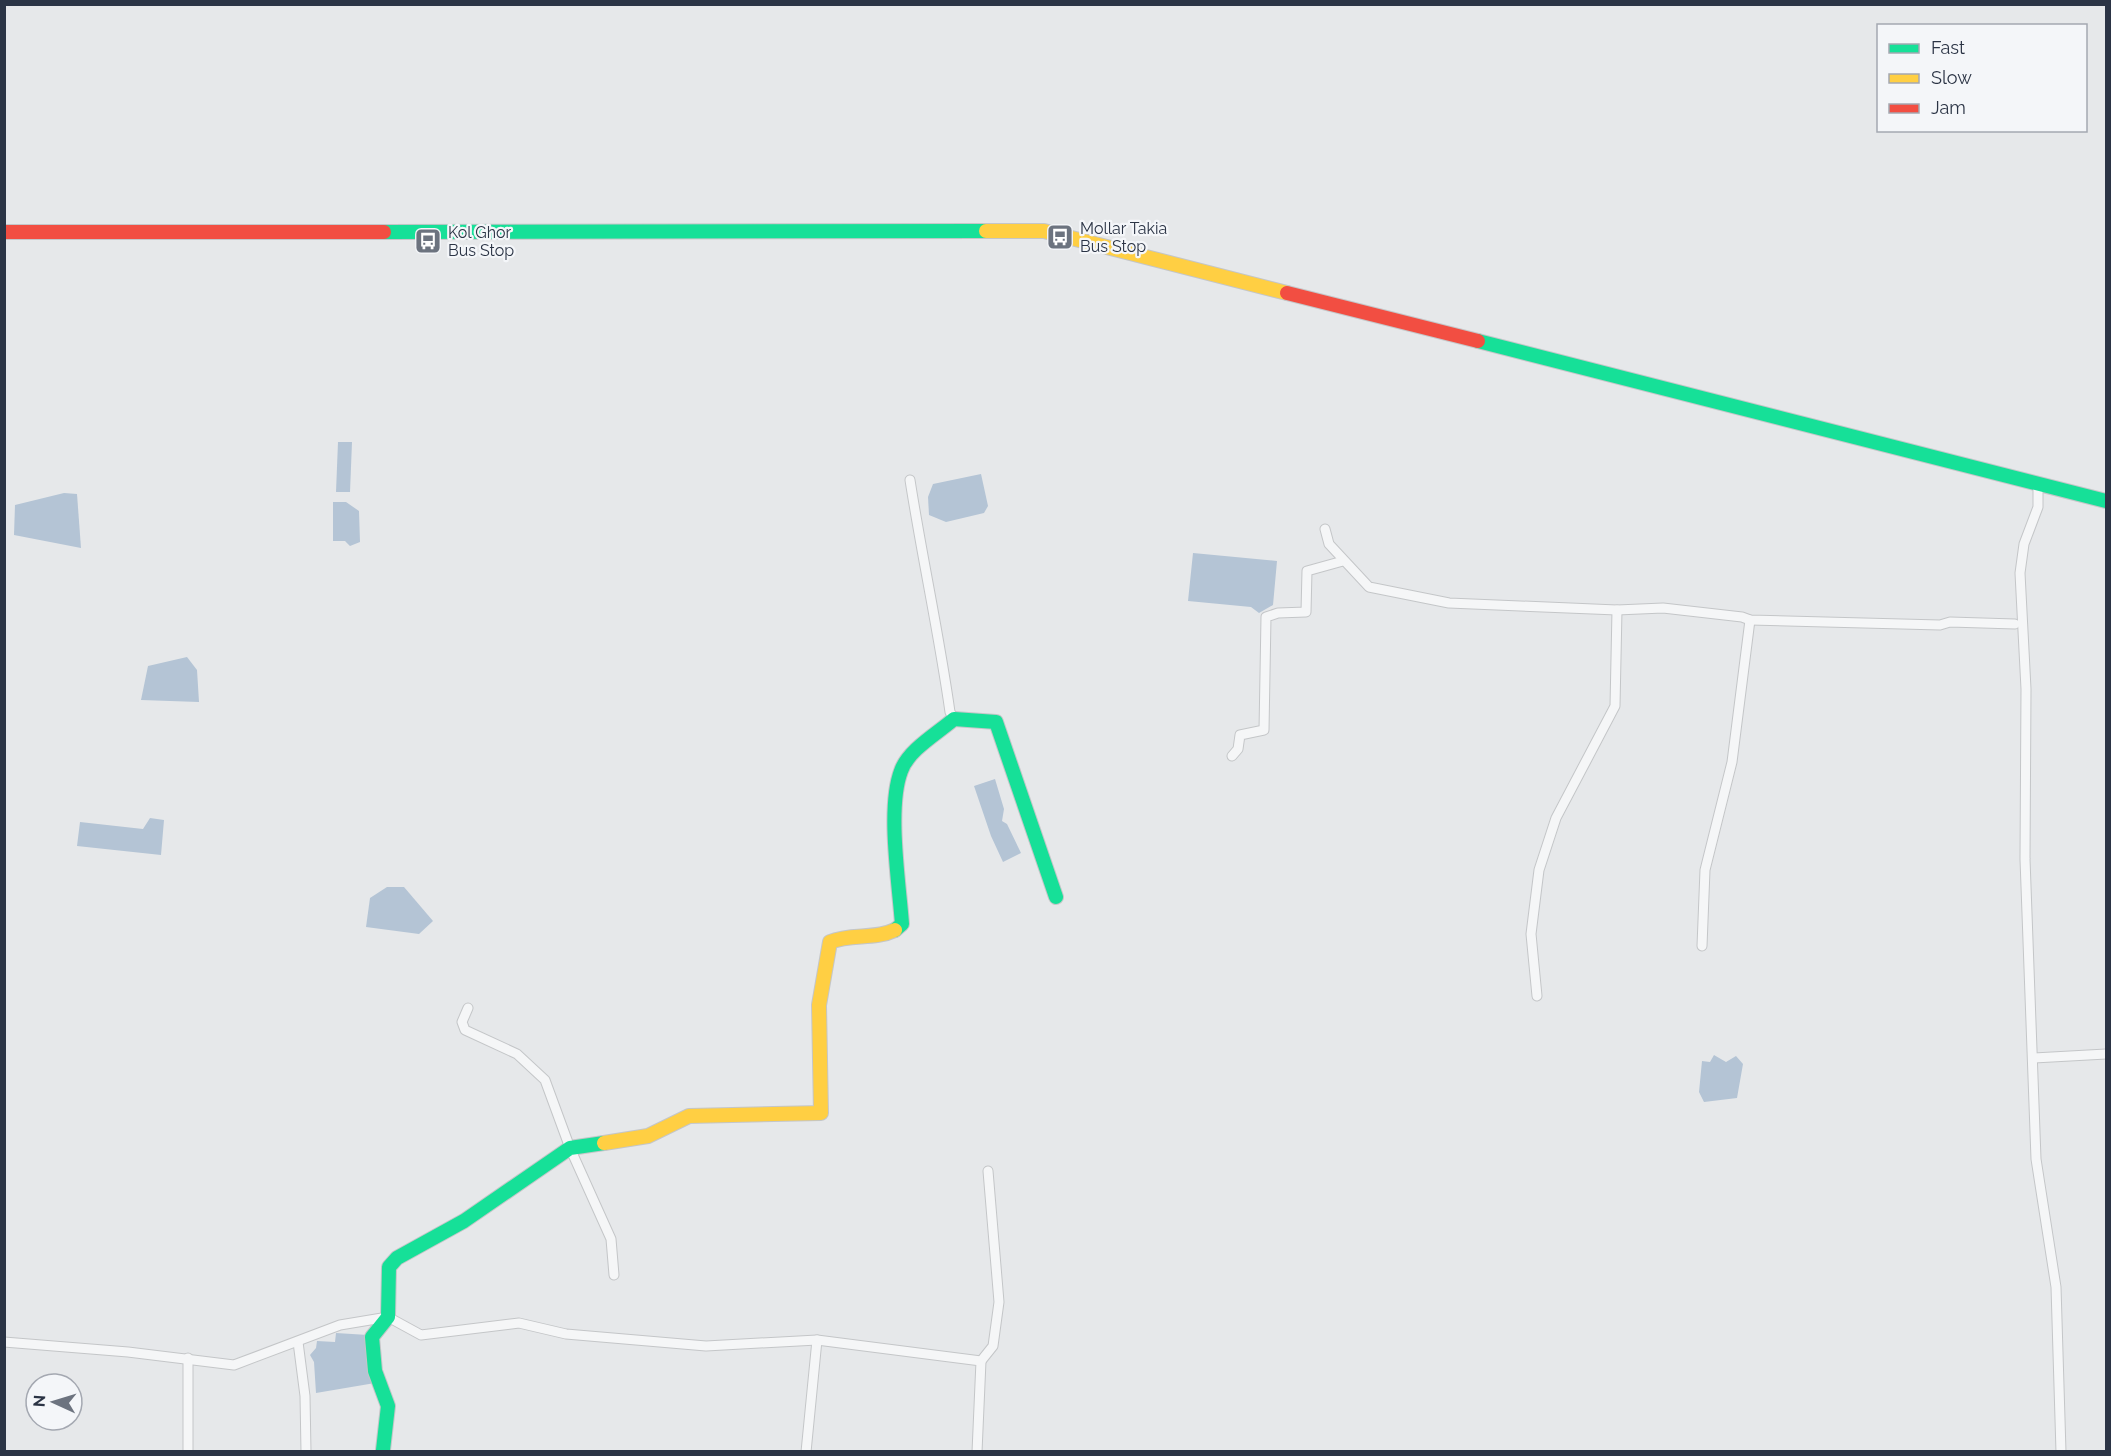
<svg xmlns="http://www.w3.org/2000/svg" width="2111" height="1456" font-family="Raleway,sans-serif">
	<rect width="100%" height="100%" fill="#e6e8ea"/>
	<!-- water -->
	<g fill="#b4c4d5">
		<polygon points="338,442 352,442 350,492 336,492"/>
		<polygon points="981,474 988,506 984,513 946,522 929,515 928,497 933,484"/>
		<polygon points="64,493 77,494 81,548 14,535 15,505"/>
		<polygon points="333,502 346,502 359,511 360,542 350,546 345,541 333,541"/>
		<polygon points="1193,553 1277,561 1273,605 1259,613 1251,607 1188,601"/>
		<polygon points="187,657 197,670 199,702 141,700 148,666"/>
		<polygon points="995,779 1004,809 1002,821 1007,824 1021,853 1003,862 991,836 974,786"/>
		<polygon points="150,818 164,820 161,855 77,846 80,822 143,829"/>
		<polygon points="387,887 404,887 433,921 419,934 366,927 370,898"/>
		<polygon points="1714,1055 1726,1062 1736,1056 1743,1064 1737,1098 1704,1102 1699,1092 1702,1061 1710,1062"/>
		<polygon points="336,1333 368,1335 375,1383 316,1393 314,1362 310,1355 316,1348 317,1341 335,1342"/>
	</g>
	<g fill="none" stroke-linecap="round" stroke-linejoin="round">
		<defs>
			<g id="street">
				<path d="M910,480C922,557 939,634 950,712L954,719"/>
				<polyline points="2038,483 2038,507 2024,544 2020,573 2026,689 2025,859 2036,1159 2056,1287 2061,1452"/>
				<polyline points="1325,529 1329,544 1369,587 1449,603 1617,610 1663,608 1742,617 1750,620 1940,625 1950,622 2015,624"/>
				<polyline points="1232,756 1238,749 1240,735 1264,730 1266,617 1278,613 1306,612 1307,571 1343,561"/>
				<polyline points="1702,946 1705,870 1732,762 1750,620"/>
				<polyline points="1537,996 1531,934 1539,870 1556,818 1615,706 1617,610"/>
				<polyline points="468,1008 462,1022 465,1030 517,1054 545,1080 570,1148 611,1239 614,1275"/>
				<polyline points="2034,1058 2106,1054"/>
				<polyline points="4,1342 128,1352 234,1365 340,1325 388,1317 421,1335 519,1323 566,1334 706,1346 817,1340 981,1361 977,1452"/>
				<polyline points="298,1342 305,1396 306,1452"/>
				<polyline points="188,1358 188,1452"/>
				<polyline points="981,1361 993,1346 999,1302 988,1171"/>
				<polyline points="806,1452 817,1340"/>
			</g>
			<g id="fast">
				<polyline points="384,232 986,231"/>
				<polyline points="1478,341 2106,501"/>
				<path d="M895,930L902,924C899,883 887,808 901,771C908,750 938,733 954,719L996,722L1056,897"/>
				<polyline points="383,1450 388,1406 375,1371 372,1337 388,1317 389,1267 397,1258 464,1221 570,1148 604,1143"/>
			</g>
			<g id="slow">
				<polyline points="986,231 1044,231 1287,293"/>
				<path d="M604,1143L648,1136L689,1116L821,1113L819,1005L830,942C851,933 874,940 895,930"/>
			</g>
			<g id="jam">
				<polyline points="4,232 384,232"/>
				<polyline points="1287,293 1478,341"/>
			</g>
		</defs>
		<!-- street casing -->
		<use href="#street" stroke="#c4c6c8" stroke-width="11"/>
		<!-- fast casing -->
		<use href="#fast" stroke="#c4c6c8" stroke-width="16"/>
		<!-- slow casing -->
		<use href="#slow" stroke="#c4c6c8" stroke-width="16"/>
		<!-- jam casing -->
		<use href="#jam" stroke="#c4c6c8" stroke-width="16"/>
		<!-- street -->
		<use href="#street" stroke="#f5f6f7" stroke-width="9"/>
		<!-- fast -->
		<use href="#fast" stroke="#16e098" stroke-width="14"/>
		<!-- slow -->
		<use href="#slow" stroke="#ffcf43" stroke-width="14"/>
		<!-- jam -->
		<use href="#jam" stroke="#f24e42" stroke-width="14"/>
	</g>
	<!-- icons -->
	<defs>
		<symbol id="bus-square" viewBox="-11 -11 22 22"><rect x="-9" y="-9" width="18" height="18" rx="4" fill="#6c737f" stroke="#f4f6f9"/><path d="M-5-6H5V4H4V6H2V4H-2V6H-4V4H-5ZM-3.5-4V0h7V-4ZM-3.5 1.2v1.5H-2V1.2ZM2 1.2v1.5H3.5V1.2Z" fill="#fff"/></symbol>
	</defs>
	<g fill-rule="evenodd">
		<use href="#bus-square" x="1045" y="222" width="30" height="30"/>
		<use href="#bus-square" x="413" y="226" width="30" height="30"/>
	</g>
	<g text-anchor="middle" stroke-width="4.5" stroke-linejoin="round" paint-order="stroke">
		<!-- poi labels -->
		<g font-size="16" fill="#2b3445" stroke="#f4f6f9" text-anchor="start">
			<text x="1080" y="234">Mollar Takia<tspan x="1080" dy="18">Bus Stop</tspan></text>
			<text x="448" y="238">Kol Ghor<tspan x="448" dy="18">Bus Stop</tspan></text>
		</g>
	</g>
	<!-- border -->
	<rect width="2111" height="1456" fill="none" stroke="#2b3445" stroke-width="12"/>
	<!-- legend -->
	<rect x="1877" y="24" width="210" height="108" fill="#f4f6f9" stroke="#a4a8b1" stroke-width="1.5"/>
	<rect x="1889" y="44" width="30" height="9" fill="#16e098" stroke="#a4a8b1" stroke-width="1.5"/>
	<text x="1931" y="54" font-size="18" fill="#2b3445">Fast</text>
	<rect x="1889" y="74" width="30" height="9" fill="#ffcf43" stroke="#a4a8b1" stroke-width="1.5"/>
	<text x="1931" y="84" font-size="18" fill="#2b3445">Slow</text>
	<rect x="1889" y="104" width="30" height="9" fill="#f24e42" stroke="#a4a8b1" stroke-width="1.5"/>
	<text x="1931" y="114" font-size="18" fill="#2b3445">Jam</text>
	<!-- north arrow -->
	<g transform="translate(54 1402) rotate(274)"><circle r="28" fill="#f4f6f9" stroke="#a4a8b1" stroke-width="1.5"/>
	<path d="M0-4.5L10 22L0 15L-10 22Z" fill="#6c737f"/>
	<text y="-9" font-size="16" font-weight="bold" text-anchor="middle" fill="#2b3445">N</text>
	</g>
</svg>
